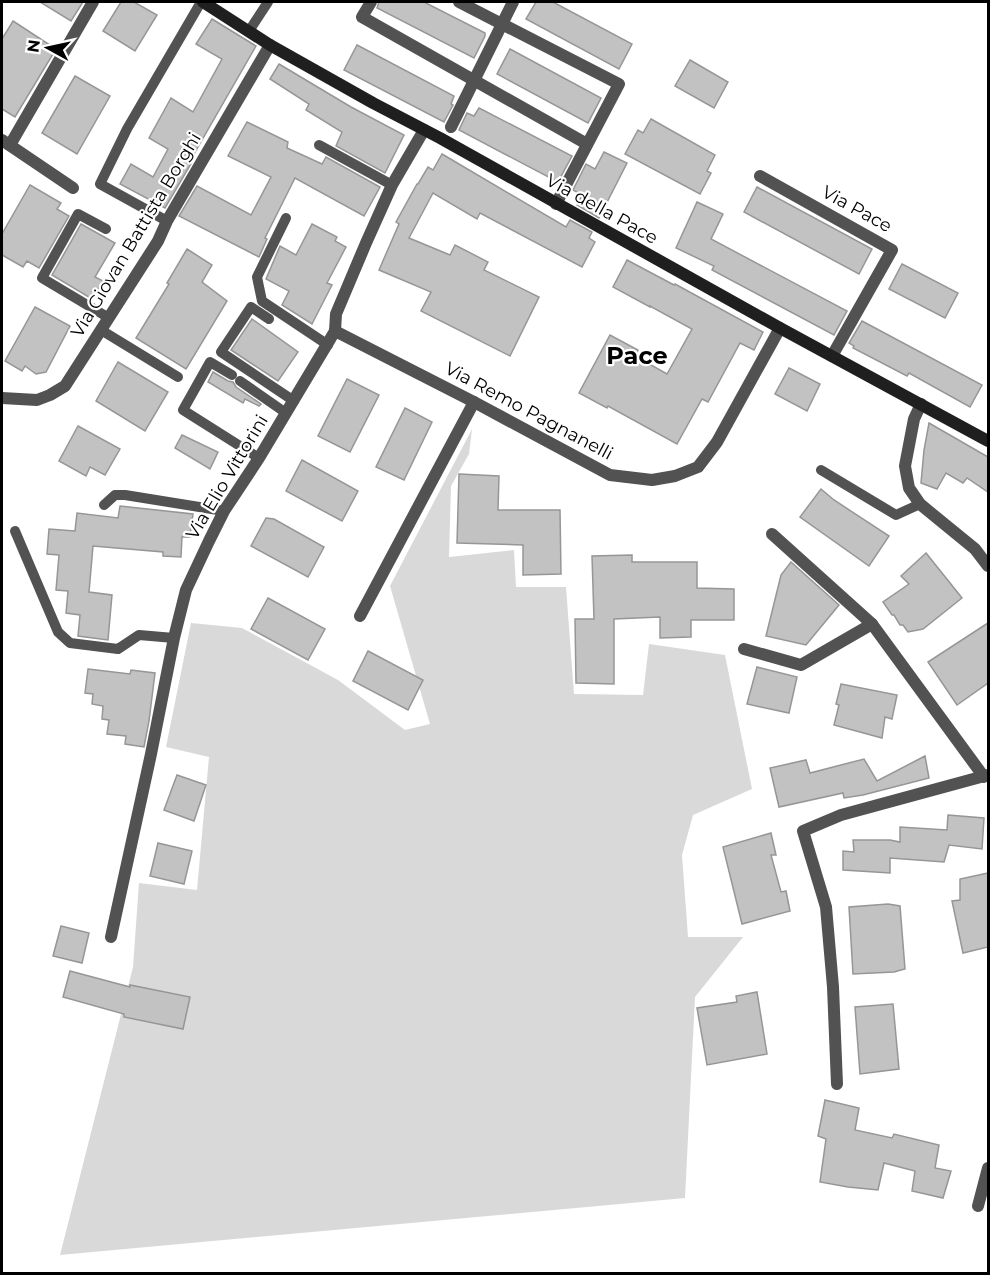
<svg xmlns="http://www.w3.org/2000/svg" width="990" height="1275" font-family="Montserrat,sans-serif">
	<rect width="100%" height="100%" fill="#fff"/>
	<!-- green -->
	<polygon fill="#d9d9d9" points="472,429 469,454 451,486 449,557 514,550 516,587 566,587 574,694 643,695 649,644 725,655 752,789 693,815 682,855 688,937 743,937 695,997 685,1198 60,1255 133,967 139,883 197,890 209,757 166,747 191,623 242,628 338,680 405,730 430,724 390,586"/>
	<!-- building -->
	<g fill="#c2c2c2" stroke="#969696" stroke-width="1.5">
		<polygon points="40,2 83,2 71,21"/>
		<polygon points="121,2 134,2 157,15 135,51 103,31"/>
		<polygon points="379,2 424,2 485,33 485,36 474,58 377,8"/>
		<polygon points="536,2 553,2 632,44 619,69 526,19"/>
		<polygon points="212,19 256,46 190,161 192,162 165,208 120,184 131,164 153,177 168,149 149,138 171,98 193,112 222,59 196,44"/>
		<polygon points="13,21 56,49 15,117 2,109 2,39"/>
		<polygon points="357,45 454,96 451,104 453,105 444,122 344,70"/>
		<polygon points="510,49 601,98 588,123 497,74"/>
		<polygon points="690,60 728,82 714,108 675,86"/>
		<polygon points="279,64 351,107 404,135 385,173 336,146 342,132 306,110 309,104 270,79"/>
		<polygon points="75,76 110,96 77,154 42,133"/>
		<polygon points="479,108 572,156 558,182 459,130 467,113 474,116"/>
		<polygon points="651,119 715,155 707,171 711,173 700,194 625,154 638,130 643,133"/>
		<polygon points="247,122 288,142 287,148 322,164 326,157 380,187 364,216 295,178 265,238 267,239 259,257 179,216 197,186 251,215 271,177 228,156"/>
		<polygon points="604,152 627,163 599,218 577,205 582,195 573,190 586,164 595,169"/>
		<polygon points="442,154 566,227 570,220 592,232 589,238 595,242 582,267 480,213 477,219 433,193 409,238 450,255 455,245 488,262 484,270 539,297 510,356 421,311 431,292 379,270 399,224 396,222 417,184 418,184 428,167 433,170"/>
		<polygon points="30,185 61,203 57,209 69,216 39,268 27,261 23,267 2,255 2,234"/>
		<polygon points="757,187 872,249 859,274 744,212"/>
		<polygon points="697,202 723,214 711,239 847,311 834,335 712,270 714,266 676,248"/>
		<polygon points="81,224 115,243 95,277 103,281 92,299 52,275"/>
		<polygon points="312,224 337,237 335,241 346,247 327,283 332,285 312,324 282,305 289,291 266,279 280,246 296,255"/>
		<polygon points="187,249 212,265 202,282 227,301 186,369 136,338 169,284 167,283"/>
		<polygon points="627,260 674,285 675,284 763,332 754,350 740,343 708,402 702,399 677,444 608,406 607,408 579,393 610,335 638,350 635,356 667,374 692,329 650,306 650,307 613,287"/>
		<polygon points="902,264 958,293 945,318 889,289"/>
		<polygon points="35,307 70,326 46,372 36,374 25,366 22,371 5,361"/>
		<polygon points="252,319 298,352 278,381 231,350"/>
		<polygon points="862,321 982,385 970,407 909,373 907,376 853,348 854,346 849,343"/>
		<polygon points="118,362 168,392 145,431 96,401"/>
		<polygon points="789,368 820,384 807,411 775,394"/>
		<polygon points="213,372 228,381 233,382 236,387 261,404 259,406 245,399 243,403 208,382"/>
		<polygon points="347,379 379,395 350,452 318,436"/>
		<polygon points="405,408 432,422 404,480 376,467"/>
		<polygon points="929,423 988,457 988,492 967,478 963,483 946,473 937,489 921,483 924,450"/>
		<polygon points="78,426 120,449 105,475 90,467 86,476 59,461"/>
		<polygon points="182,435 218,452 210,469 175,448"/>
		<polygon points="302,460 358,491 342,521 286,491"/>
		<polygon points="459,474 499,476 498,510 560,510 561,574 523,575 523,545 457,543"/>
		<polygon points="821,489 834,500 889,536 869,566 800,517"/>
		<polygon points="120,506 193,514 190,537 182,537 181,557 163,556 163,552 93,546 89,592 112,595 108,640 78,636 80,615 66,613 68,591 56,590 59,555 47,554 49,529 75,531 77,513 118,518"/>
		<polygon points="266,518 274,519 324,547 308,577 251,546"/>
		<polygon points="926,553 962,598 923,629 908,632 903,625 900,625 894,615 892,615 883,602 909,584 901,576"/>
		<polygon points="632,555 632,562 697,562 697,588 734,589 734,620 691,620 691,637 660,638 660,617 614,619 614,684 576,683 575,619 594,619 592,556"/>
		<polygon points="791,562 839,605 806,645 766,636 781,575"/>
		<polygon points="268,598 325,629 308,660 251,629"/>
		<polygon points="988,623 988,683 957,705 928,662"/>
		<polygon points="368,651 423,680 408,710 353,681"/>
		<polygon points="757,667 797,677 789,713 747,704"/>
		<polygon points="88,669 130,674 131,670 155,673 149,721 144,747 125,744 126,736 107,734 109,720 102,719 103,706 92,704 93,694 85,693"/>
		<polygon points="841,684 897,695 892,719 885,717 882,738 834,725 839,705 836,704"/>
		<polygon points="925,756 929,778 863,795 844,798 843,793 779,807 770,768 806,760 810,773 864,759 877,781"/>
		<polygon points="177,775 206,785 194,821 164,810"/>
		<polygon points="948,815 984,818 982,849 949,845 944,862 890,858 890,873 843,870 843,851 854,852 853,840 890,840 900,842 900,827 947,830"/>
		<polygon points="771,833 776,855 771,855 781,892 786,891 790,911 742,924 723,847"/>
		<polygon points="158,843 192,851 184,884 150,876"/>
		<polygon points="988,873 988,947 963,953 952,901 960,900 960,879"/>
		<polygon points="888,904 900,906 905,969 894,972 853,974 849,907"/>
		<polygon points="61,926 89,933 82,963 53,956"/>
		<polygon points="70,971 130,987 130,985 190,997 183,1029 124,1017 124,1014 63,997"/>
		<polygon points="757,992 767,1054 707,1065 697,1008 737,1002 736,996"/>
		<polygon points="893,1004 899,1069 860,1074 855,1007"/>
		<polygon points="825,1100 859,1108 855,1130 892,1138 894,1134 939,1145 935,1168 951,1171 943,1198 912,1191 915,1171 884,1163 878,1190 848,1187 820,1182 826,1139 818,1136"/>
	</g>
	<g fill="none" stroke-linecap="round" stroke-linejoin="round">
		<!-- lane -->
		<g stroke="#525252" stroke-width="10">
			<polyline points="249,31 268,2"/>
			<polyline points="319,145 392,185"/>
			<polyline points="286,218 257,277 262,301 328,345"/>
			<polyline points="167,221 100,184 127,129 201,2"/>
			<polyline points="106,229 78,214 42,278 109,318"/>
			<polyline points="269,319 251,307 221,352 294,401"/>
			<polyline points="101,330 178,377"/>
			<polyline points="232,375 210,362 183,410 259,458"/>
			<polyline points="240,381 286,413"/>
			<polyline points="821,470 896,515 920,504"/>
			<polyline points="104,505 115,495 125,495 224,511"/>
			<polyline points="15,531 58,632 70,643 118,649 139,635 174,638"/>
		</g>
		<!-- street -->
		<g stroke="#525252" stroke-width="12">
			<polyline points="371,2 362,17 587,144"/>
			<polyline points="459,2 619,84 556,204"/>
			<polyline points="451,127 513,2"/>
			<polyline points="2,140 73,188"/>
			<polyline points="10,145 93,2"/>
			<polyline points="760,176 892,250 832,356"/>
			<polyline points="335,331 474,402 610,475 652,480 675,476 698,467 717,442 780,328"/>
			<polyline points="2,398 37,400 50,395 65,386 158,241 167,221 270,45"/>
			<polyline points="921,404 914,419 905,466 909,488 920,504 975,549 988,566"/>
			<polyline points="772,534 872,624 984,777"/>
			<polyline points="360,616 474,402"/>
			<polyline points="744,649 801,665 872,624"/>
			<polyline points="111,937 151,754 174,638 186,590 209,541 224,511 259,458 335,331 336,314 366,243 392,185 424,130"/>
			<polyline points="837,1084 833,987 826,907 803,831 841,815 988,775"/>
			<polyline points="978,1206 988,1168"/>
		</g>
		<!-- secondary -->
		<polyline stroke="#1f1f1f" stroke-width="12" points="203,2 270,45 373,103 440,138 780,328 988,441"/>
	</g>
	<g text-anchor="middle" stroke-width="4.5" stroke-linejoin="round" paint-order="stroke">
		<!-- street labels -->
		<g font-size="18" fill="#000" stroke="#fff">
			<text transform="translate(602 209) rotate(29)" y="6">Via della Pace</text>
			<text transform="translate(857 209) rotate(29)" y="6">Via Pace</text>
			<text transform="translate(136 235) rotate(-59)" y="6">Via Giovan Battista Borghi</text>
			<text transform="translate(529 411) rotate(28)" y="6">Via Remo Pagnanelli</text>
			<text transform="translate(227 477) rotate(-59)" y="6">Via Elio Vittorini</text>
		</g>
		<!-- district labels -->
		<g font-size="24" font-weight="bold" fill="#000" stroke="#fff">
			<text x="637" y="364">Pace</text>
		</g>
	</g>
	<!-- border -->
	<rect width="990" height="1275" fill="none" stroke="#000000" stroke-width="6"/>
	<!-- north arrow -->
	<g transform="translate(48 48) rotate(278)" stroke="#ffffff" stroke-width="4.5" paint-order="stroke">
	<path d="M0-4.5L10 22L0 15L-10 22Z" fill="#000000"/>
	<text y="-9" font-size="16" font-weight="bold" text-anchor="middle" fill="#000000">N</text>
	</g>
</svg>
